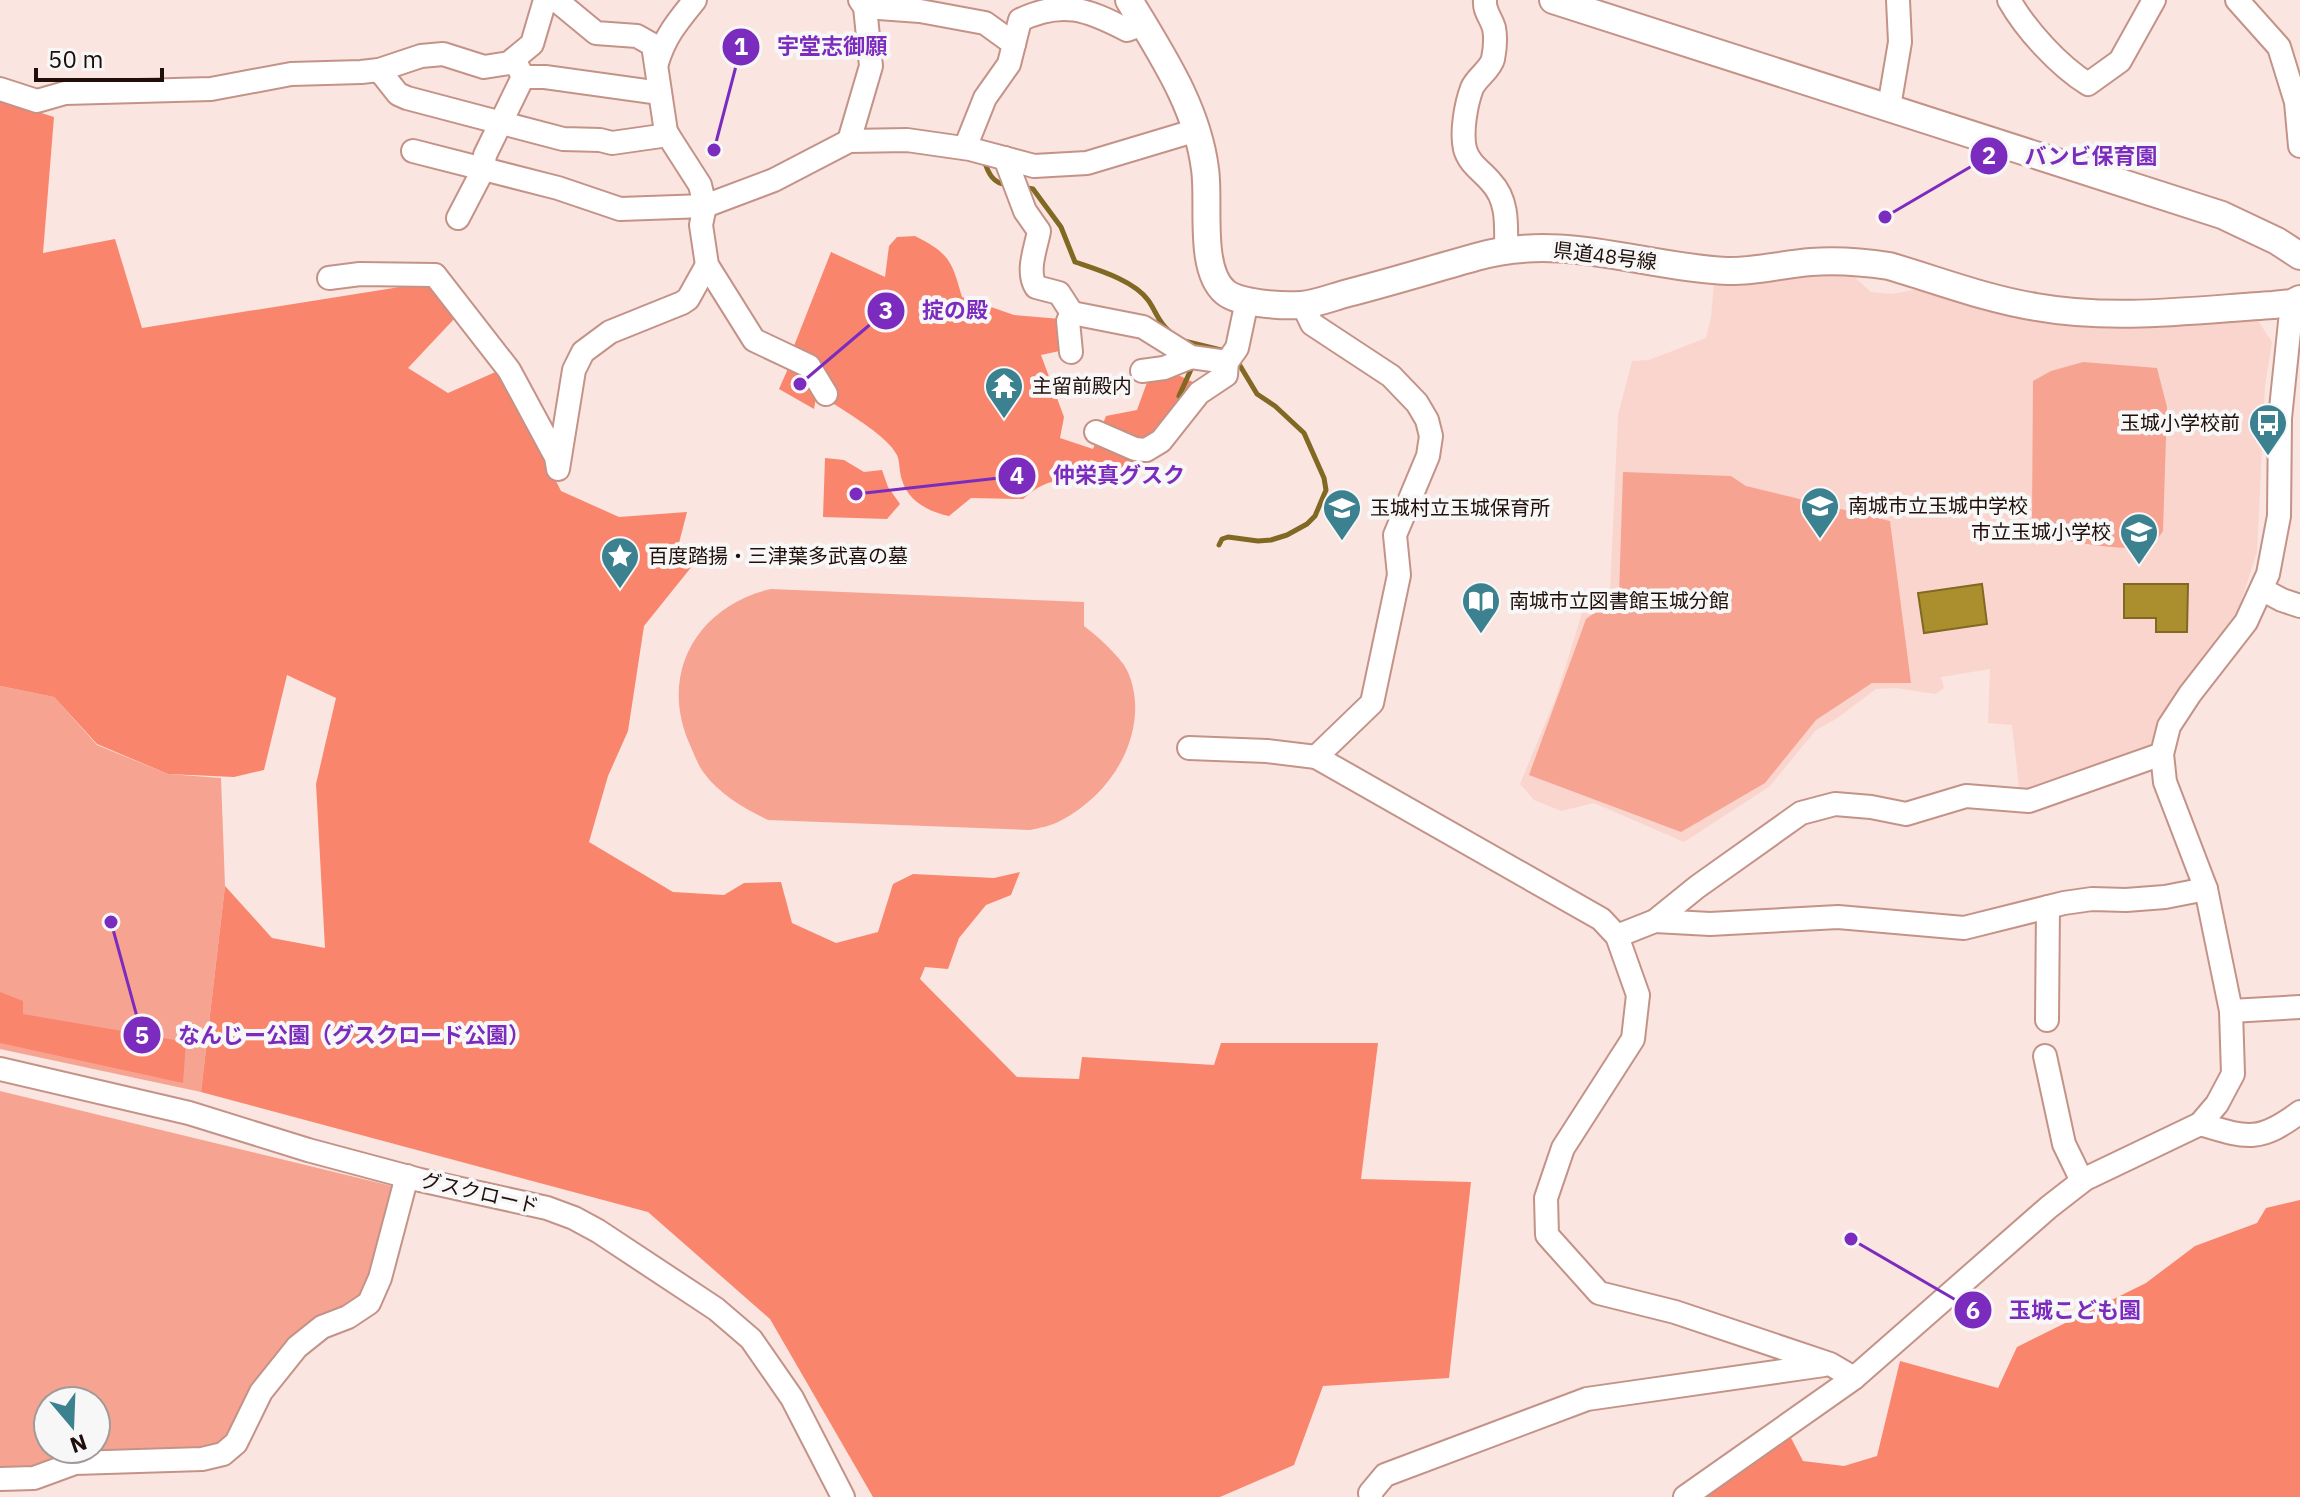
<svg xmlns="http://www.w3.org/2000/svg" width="2300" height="1497" font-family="'IBM Plex Sans','Noto Sans JP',sans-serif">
	<rect width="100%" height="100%" fill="#fae5e0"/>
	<!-- built -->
	<polygon fill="#fad5cd" points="1851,274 1871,292 1892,294 1923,288 2257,319 2272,342 2265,386 2257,552 2237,614 2159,718 2151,749 2024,793 2019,787 2012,725 1988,723 1990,669 1941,677 1944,688 1935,694 1896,688 1876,689 1836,719 1816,730 1769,787 1684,842 1594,803 1561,811 1534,800 1520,784 1556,697 1582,613 1610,591 1618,415 1632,361 1649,360 1706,338 1711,318 1714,282"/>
	<!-- green -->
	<g fill="#f7a391" fill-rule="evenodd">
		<path d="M2083,362L2157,368L2167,407L2163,531C2159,537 2156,542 2150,545C2129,554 2065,540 2041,536L2032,520L2033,381L2051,371Z"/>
		<polygon points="1623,472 1731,476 1746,486 1890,521 1911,683 1872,683 1816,720 1765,783 1681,832 1529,775 1586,619 1619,595"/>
		<path d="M771,589L1084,602V626C1097,636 1114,651 1124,665C1133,679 1136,698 1135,714C1132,759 1101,800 1060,821C1051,826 1039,828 1030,830L768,820C745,809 719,794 704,773C698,765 694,754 690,745C658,674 697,606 771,589Z"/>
		<polygon points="0,686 54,697 97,745 168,774 221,778 225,886 201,1092 0,1049"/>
		<path d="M0,1091L396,1187L364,1297L311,1321L261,1377L224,1448L0,1469ZM48,1401H96V1449H48Z"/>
	</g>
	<!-- forest -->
	<g fill="#f9856d">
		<polygon points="0,100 54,117 43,253 115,239 142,328 425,283 455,318 408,368 448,393 500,370 561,491 619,517 687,512 679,543 701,555 644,626 628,731 608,776 589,842 673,892 724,895 744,883 781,882 792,923 836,943 878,932 893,884 913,874 994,878 1020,872 1011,895 986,905 959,938 948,969 925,967 920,979 1017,1077 1079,1079 1082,1057 1214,1065 1221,1043 1378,1043 1361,1179 1471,1182 1449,1378 1323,1386 1294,1465 1220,1497 873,1497 770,1319 648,1212 201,1092 225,886 272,938 325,948 316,784 336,698 287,675 264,770 234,777 168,774 97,744 54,697 0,686"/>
		<path d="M915,236C949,253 952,261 962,297L1014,315L1061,319L1064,350L1041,355L1064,417L1060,438L1093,449L1106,416L1137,410L1149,377L1176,374L1199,385L1177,411L1133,473C1121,476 1108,479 1095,481C1060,485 1054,472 1023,499L971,498L949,516C929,512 908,501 902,480C899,472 900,462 897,455C887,436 852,416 834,404L831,391L792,351L831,252L885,277L889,246L897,237Z"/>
		<polygon points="790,364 805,371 821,396 816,398 814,409 779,389"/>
		<polygon points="825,458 844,460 864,472 882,470 888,487 900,504 887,519 823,517"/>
		<polygon points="0,992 23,1001 23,1014 186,1042 183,1083 0,1043"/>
		<polygon points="2300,1200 2300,1497 1700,1497 1790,1436 1803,1461 1844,1466 1877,1456 1900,1361 1998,1388 2017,1347 2146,1283 2195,1246 2257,1223 2266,1208"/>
	</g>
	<!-- water -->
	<g fill="#ab8f2e" stroke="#816823" stroke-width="2">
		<polygon points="1982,584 1987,624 1924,633 1918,593"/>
		<polygon points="2124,584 2188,584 2187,632 2156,632 2156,618 2124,618"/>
	</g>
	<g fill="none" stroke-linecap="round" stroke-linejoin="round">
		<!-- stream -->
		<g stroke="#816823" stroke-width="5">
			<path d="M984,160C988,173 993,184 1008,185"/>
			<path d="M1022,187L1033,189L1061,227L1075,262C1098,270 1133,280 1148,300C1156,311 1158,322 1169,331"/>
			<polyline points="1184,341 1221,350"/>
			<polyline points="1179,396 1193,365"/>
			<polyline points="1219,545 1222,539 1228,537 1258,541 1271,540 1287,535 1307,524 1315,516 1326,490 1324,478 1304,433 1275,406 1257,394 1236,359"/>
		</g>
		<defs>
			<g id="minor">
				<polyline points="556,0 596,33 637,36 653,45 666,132 700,185 705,206 774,180 849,141 907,140 970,149 1034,166 1087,163 1197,130"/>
				<path d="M1485,0C1484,12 1491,17 1494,28C1496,38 1495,49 1493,59C1490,70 1477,77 1472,88C1466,104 1461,132 1465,149C1469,164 1482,171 1491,182C1509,201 1506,227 1506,251"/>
				<path d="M2009,0C2026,30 2059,66 2088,84L2120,61L2154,0"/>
				<polyline points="2237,0 2279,47 2296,102 2300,146"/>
				<polyline points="865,7 920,11 985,23 1014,44 1009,64 985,98 965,148"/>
				<path d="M1014,44L1020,20C1062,0 1087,9 1127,30L1144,24"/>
				<polyline points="514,59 523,77 545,77 660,93"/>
				<path d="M657,63C665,36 678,21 695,0"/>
				<polyline points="379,70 398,94 407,98 563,139 600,140 612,143 668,135"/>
				<polyline points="0,89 37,101 65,93 211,89 291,74 361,72 379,70 421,56 443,54 484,67 509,63 532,44 545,0"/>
				<polyline points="1889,107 1900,42 1898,0"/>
				<polyline points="849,141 871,66 865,7 860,0"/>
				<polyline points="413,151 558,188 620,209 705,206 701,225 707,265 754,340 809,366 826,394"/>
				<path d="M1005,158L1025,211L1039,231C1036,248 1026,271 1036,287L1059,293L1072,313L1143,327L1191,357L1227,362"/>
				<polyline points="458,218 483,170 485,155 523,77"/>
				<polyline points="329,278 360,274 435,275 509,370 556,457 558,469 574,370 583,352 610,332 682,303 688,299 707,265"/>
				<polyline points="1303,305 1312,324 1391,376 1417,403 1427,420 1431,436 1428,456 1395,535 1399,575 1372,703 1316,757"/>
				<polyline points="1071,352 1068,321 1072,313"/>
				<polyline points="1142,371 1164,368 1191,357"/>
				<polyline points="1096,432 1135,449 1146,450 1161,441 1199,393 1226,375 1227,362 1237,348 1247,301"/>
				<polyline points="2263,590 2282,600 2300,606"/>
				<polyline points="1189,748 1267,751 1316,757 1601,919 1617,936 1638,995 1633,1039 1563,1148 1546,1198 1547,1235 1599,1293 1675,1312 1830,1364 1854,1378"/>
				<polyline points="1655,921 1710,924 1838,917 1964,928 2064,903 2092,899 2126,900 2165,897 2206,889"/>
				<polyline points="1617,936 1655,921 1697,887 1801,813 1835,804 1871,807 1906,814 1966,796 2029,801 2162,754"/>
				<polyline points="2231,1011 2300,1007"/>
				<polyline points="2047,1020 2048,907"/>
				<polyline points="2045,1056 2064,1144 2082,1181"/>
				<polyline points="0,1069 189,1113 308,1150 420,1180 547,1208 574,1218 598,1231 716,1309 751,1339 792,1398 843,1497"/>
				<path d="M2200,1124C2247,1138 2259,1143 2300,1112"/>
				<polyline points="0,1479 34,1478 75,1463 202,1459 223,1454 236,1443 261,1392 297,1347 322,1327 348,1317 369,1303 380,1278 407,1176"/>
				<polyline points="1371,1497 1370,1493 1385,1475 1587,1399 1824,1365"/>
				<polyline points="1685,1497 1854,1378 2049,1207 2085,1179 2200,1124 2217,1104 2233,1074 2231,1011 2206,889 2165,782 2162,754 2169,726 2190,694 2246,622 2268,574 2279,516 2280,418 2292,303"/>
			</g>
			<g id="major">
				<path d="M1129,0C1161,54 1197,106 1205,169C1210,202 1198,269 1225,292C1239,304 1282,306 1301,305C1316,304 1333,297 1348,293C1391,282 1433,269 1476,257C1563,232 1642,267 1727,271C1754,272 1783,264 1811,262C1837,260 1863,262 1889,266C1937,280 1986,299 2036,307C2114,321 2194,310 2273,305L2292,303L2300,299"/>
				<polyline points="1553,0 2222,215 2277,241 2300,256"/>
			</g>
		</defs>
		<!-- minor casing -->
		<use href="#minor" stroke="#c49388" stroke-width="26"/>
		<!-- major casing -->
		<use href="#major" stroke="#c49388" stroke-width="30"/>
		<!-- minor -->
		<use href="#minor" stroke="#fff" stroke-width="22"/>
		<!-- major -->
		<use href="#major" stroke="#fff" stroke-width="26"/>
	</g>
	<!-- icons -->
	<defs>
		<symbol id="temple-pin" viewBox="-11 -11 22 30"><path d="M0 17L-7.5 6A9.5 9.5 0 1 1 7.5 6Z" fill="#3c818f" stroke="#f7f7f7"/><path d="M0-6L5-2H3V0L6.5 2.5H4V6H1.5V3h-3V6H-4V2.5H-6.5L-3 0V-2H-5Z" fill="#fff"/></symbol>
		<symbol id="bus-pin" viewBox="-11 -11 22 30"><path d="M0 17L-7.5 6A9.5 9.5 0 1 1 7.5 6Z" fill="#3c818f" stroke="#f7f7f7"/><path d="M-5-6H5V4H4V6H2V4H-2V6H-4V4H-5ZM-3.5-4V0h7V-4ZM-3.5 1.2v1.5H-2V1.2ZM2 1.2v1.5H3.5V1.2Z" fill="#fff"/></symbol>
		<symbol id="school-pin" viewBox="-11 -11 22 30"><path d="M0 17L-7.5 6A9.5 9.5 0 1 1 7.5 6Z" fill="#3c818f" stroke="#f7f7f7"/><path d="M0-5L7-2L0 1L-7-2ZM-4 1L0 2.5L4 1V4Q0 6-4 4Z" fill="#fff"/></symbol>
		<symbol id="sight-pin" viewBox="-11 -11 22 30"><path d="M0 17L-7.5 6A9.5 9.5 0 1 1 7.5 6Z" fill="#3c818f" stroke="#f7f7f7"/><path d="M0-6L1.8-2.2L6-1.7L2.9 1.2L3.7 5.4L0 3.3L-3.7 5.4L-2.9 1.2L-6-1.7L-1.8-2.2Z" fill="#fff"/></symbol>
		<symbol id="library-pin" viewBox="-11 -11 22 30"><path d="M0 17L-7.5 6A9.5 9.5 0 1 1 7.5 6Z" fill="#3c818f" stroke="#f7f7f7"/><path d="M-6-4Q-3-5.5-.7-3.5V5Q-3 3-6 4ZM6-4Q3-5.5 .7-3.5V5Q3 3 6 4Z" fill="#fff"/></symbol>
	</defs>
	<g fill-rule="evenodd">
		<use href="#temple-pin" x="982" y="364" width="44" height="60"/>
		<use href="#bus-pin" x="2246" y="401" width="44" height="60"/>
		<use href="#school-pin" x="1798" y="484" width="44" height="60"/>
		<use href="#school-pin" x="1320" y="486" width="44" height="60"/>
		<use href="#school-pin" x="2117" y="510" width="44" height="60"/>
		<use href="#sight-pin" x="598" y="534" width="44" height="60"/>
		<use href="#library-pin" x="1459" y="579" width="44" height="60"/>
	</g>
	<g text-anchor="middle" stroke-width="8" stroke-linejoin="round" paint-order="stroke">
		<!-- street labels -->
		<g font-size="20" fill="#1f0e0a" stroke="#f7f7f7">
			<text transform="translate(1605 256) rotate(7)" y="7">県道48号線</text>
			<text transform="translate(480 1193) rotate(13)" y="7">グスクロード</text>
		</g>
		<!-- poi labels -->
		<g font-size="20" fill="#1f0e0a" stroke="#f7f7f7" text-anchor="start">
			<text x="1032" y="393">主留前殿内</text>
			<text x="2240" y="430" text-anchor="end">玉城小学校前</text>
			<text x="1848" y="513">南城市立玉城中学校</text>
			<text x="1370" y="515">玉城村立玉城保育所</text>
			<text x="2111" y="539" text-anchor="end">市立玉城小学校</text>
			<text x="648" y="563">百度踏揚・三津葉多武喜の墓</text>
			<text x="1509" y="608">南城市立図書館玉城分館</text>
		</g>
	</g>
	<!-- callouts -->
	<path fill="none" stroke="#7b2cbf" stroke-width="3" d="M714 150L741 47M1885 217L1989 156M800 384L886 311M856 494L1017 476M111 922L142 1035M1851 1239L1973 1310"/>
	<g fill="#7b2cbf" stroke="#f7f7f7" stroke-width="3">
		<circle cx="714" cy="150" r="8"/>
		<circle cx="1885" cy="217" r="8"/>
		<circle cx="800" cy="384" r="8"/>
		<circle cx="856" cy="494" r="8"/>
		<circle cx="111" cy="922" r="8"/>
		<circle cx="1851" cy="1239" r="8"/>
		<circle cx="741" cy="47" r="20"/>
		<circle cx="1989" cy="156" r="20"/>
		<circle cx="886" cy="311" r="20"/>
		<circle cx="1017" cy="476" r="20"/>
		<circle cx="142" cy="1035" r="20"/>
		<circle cx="1973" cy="1310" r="20"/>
	</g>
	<g font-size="24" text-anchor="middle" font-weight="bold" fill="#fff">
		<text x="741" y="55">1</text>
		<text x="1989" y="164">2</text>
		<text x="886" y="319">3</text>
		<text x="1017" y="484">4</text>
		<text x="142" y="1044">5</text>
		<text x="1973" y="1319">6</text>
	</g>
	<g font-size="22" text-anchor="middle" font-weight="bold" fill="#7b2cbf" stroke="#f7f7f7" stroke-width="8" stroke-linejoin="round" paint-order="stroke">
		<text x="832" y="54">宇堂志御願</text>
		<text x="2091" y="164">バンビ保育園</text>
		<text x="955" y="318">掟の殿</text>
		<text x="1119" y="483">仲栄真グスク</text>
		<text x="354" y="1043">なんじー公園（グスクロード公園）</text>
		<text x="2075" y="1318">玉城こども園</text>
	</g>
	<!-- north arrow -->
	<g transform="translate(72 1425) rotate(161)"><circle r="38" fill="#f7f7f7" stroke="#a19a98" stroke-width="2"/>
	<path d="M0-6L14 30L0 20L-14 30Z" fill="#3c818f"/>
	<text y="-12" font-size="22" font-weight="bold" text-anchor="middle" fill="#1f0e0a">N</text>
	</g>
	<!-- scale -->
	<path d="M36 68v12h126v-12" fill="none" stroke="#1f0e0a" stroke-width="4"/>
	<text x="48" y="68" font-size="24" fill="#1f0e0a" stroke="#f7f7f7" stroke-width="6" paint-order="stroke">50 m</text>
</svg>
